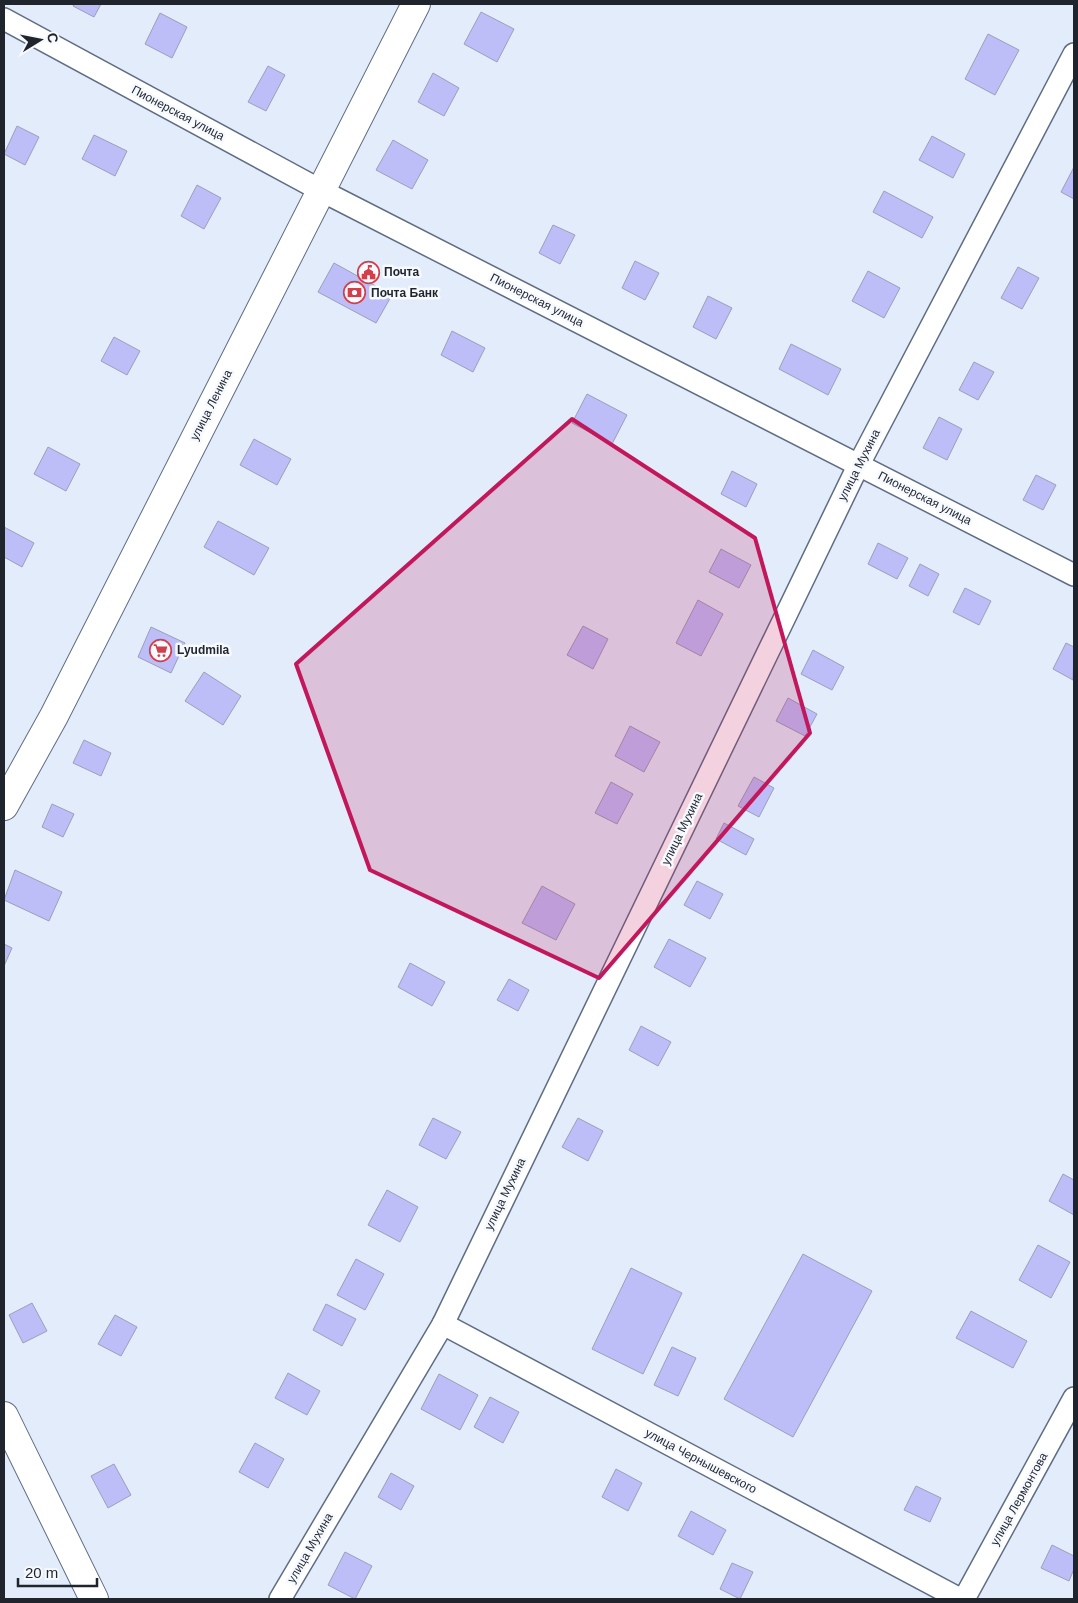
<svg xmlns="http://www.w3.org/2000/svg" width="1078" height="1603" font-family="Helvetica,sans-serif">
	<rect width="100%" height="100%" fill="#e3ecfb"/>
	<!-- building -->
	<g fill="#bdbef8" stroke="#9d9eb8">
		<polygon points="74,4 101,4 94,17 73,6"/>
		<polygon points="481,12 514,29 497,62 464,44"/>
		<polygon points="160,13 187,27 172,58 145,44"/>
		<polygon points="988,34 1019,50 995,95 965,79"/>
		<polygon points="268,66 285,75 266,111 248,102"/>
		<polygon points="433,73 459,88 444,116 418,102"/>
		<polygon points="17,126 39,137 25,165 4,154"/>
		<polygon points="94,135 127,151 115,176 82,159"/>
		<polygon points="932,136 965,154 953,178 919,160"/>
		<polygon points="393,140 428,160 412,189 376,170"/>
		<polygon points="1074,167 1074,199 1061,192"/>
		<polygon points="197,185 221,198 204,229 181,216"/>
		<polygon points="884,191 933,217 922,238 873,212"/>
		<polygon points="553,225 575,235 560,264 539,253"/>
		<polygon points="635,261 659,273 645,300 622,288"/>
		<polygon points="334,263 392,295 376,323 318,292"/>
		<polygon points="1018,267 1039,278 1022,309 1001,298"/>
		<polygon points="868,271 900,288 884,318 852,301"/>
		<polygon points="708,296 732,308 716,339 693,327"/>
		<polygon points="452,331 485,348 473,372 441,355"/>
		<polygon points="114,337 140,351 127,375 101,361"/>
		<polygon points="791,344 841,369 828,395 779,369"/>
		<polygon points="974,362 994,372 978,400 959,390"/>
		<polygon points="587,394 627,415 612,444 572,423"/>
		<polygon points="939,417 962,429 947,460 923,448"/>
		<polygon points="254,439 291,459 277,485 240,465"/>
		<polygon points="48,447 80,464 66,491 34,474"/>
		<polygon points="732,471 757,484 746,507 721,494"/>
		<polygon points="1036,475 1056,485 1043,510 1023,500"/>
		<polygon points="218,521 269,548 254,575 204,547"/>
		<polygon points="4,527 34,543 22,567 4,557"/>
		<polygon points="878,543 908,558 897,579 868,564"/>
		<polygon points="721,549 751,565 739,588 709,572"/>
		<polygon points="920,564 939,574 928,596 909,586"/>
		<polygon points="965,588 991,601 979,625 953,612"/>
		<polygon points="698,600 723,614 701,656 676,643"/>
		<polygon points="583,626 608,639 593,669 567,655"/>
		<polygon points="151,627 185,643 171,673 138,657"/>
		<polygon points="1066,643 1074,647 1073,680 1053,669"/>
		<polygon points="813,650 844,667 832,690 801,674"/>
		<polygon points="204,672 241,696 223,725 185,701"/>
		<polygon points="788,698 817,714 805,736 776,721"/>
		<polygon points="630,726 660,742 644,772 615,756"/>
		<polygon points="84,740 111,753 101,776 73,763"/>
		<polygon points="754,777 774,788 759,817 738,806"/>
		<polygon points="611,782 633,794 617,824 595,813"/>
		<polygon points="52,804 74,814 63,837 42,827"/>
		<polygon points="724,823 754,839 746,855 716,839"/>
		<polygon points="15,870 62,892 49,921 4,900"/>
		<polygon points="697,881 723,894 710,919 684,905"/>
		<polygon points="542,886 575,904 556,940 522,923"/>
		<polygon points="669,939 706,958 690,987 654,967"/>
		<polygon points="4,944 12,948 4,966"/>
		<polygon points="410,963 445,982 432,1006 398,987"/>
		<polygon points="509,979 529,990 518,1011 497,1000"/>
		<polygon points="641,1026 671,1042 658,1066 629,1050"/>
		<polygon points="433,1118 461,1132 446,1159 419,1145"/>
		<polygon points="578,1118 603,1131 588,1161 562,1147"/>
		<polygon points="1063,1174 1074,1180 1074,1215 1049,1201"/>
		<polygon points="387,1190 418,1207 400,1242 368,1225"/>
		<polygon points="1038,1245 1070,1262 1051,1298 1019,1280"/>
		<polygon points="803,1254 872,1291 793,1437 724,1399"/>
		<polygon points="356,1259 384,1274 365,1310 337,1295"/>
		<polygon points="631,1268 682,1293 643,1374 592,1349"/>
		<polygon points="32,1303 47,1331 23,1343 9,1315"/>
		<polygon points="326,1304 356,1319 342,1346 313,1330"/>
		<polygon points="971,1311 1027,1341 1013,1368 956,1338"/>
		<polygon points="115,1315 137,1327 121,1356 98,1344"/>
		<polygon points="672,1347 696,1358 678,1396 654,1385"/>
		<polygon points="288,1373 320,1391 307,1415 275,1398"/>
		<polygon points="439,1374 478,1395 460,1430 421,1409"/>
		<polygon points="490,1397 519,1412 503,1443 474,1427"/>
		<polygon points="255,1443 284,1459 268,1488 239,1472"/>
		<polygon points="114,1464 131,1495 108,1508 91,1476"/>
		<polygon points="616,1469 642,1483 628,1511 602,1497"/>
		<polygon points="391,1473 414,1486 401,1510 378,1497"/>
		<polygon points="916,1486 941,1498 930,1522 904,1510"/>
		<polygon points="691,1511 726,1530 713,1555 678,1536"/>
		<polygon points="1052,1545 1074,1556 1074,1569 1069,1581 1041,1568"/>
		<polygon points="345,1552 372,1566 355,1599 328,1585"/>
		<polygon points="732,1563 753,1572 740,1599 720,1589"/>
	</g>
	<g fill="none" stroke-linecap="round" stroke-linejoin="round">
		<defs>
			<g id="street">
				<polyline points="4,19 320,190 1074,575"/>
				<polyline points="443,1324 960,1599"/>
				<polyline points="280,1599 443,1324 859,464 1074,54"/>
				<polyline points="964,1599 1074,1398"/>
			</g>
			<g id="secondary">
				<polyline points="4,806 54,716 416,4"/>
				<polyline points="4,1416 94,1599"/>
			</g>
		</defs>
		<!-- street casing -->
		<use href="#street" stroke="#5f6d82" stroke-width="24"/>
		<!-- secondary casing -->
		<use href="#secondary" stroke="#5f6d82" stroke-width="30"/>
		<!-- street -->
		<use href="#street" stroke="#fff" stroke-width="21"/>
		<!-- secondary -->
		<use href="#secondary" stroke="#fff" stroke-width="28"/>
	</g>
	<!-- marked area -->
	<path fill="#c2185b" fill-opacity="0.2" stroke="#c2185b" stroke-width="4" stroke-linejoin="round" d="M572,419L755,538L810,733L599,978L370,870L296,664Z"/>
	<!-- icons -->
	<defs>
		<symbol id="civic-ring" viewBox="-11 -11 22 22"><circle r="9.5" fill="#f6f9fe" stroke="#d0404a" stroke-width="1.5"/><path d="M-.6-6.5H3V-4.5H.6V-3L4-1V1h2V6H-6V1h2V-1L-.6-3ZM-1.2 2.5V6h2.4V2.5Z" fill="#d0404a"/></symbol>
		<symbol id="bank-ring" viewBox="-11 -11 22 22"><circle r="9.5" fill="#f6f9fe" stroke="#d0404a" stroke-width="1.5"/><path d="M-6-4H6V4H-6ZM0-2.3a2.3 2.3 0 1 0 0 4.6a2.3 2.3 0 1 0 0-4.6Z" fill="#d0404a"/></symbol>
		<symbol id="supermarket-ring" viewBox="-11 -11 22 22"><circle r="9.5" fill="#f6f9fe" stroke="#d0404a" stroke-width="1.5"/><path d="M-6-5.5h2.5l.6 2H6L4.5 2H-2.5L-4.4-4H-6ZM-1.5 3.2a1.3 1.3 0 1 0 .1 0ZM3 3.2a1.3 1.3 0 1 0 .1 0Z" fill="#d0404a"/></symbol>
	</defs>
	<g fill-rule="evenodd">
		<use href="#civic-ring" x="356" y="260" width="25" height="25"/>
		<use href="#bank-ring" x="342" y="280" width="25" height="25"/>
		<use href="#supermarket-ring" x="148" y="638" width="25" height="25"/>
	</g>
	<g text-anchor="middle" stroke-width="5" stroke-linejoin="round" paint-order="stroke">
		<!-- street labels -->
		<g font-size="12" fill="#1f242d" stroke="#f6f9fe">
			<text transform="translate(178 113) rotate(28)" y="4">Пионерская улица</text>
			<text transform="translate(537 300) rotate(27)" y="4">Пионерская улица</text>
			<text transform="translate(211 405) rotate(-63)" y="4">улица Ленина</text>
			<text transform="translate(859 465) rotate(-63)" y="4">улица Мухина</text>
			<text transform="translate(925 498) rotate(27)" y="4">Пионерская улица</text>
			<text transform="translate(682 829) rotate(-64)" y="4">улица Мухина</text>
			<text transform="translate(505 1194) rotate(-64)" y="4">улица Мухина</text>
			<text transform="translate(701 1461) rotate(28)" y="4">улица Чернышевского</text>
			<text transform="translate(1019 1499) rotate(-61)" y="4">улица Лермонтова</text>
			<text transform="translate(310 1548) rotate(-60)" y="4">улица Мухина</text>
		</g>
		<!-- poi labels -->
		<g font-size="12" font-weight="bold" fill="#1f242d" stroke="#f6f9fe" text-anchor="start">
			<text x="384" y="276">Почта</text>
			<text x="371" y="297">Почта Банк</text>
			<text x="177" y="654">Lyudmila</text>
		</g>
	</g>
	<!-- border -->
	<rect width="1078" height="1603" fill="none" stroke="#1f242d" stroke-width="10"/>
	<!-- north arrow -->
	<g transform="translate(40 40) rotate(80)" stroke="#f6f9fe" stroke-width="4" paint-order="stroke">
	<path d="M0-4L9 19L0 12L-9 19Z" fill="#1f242d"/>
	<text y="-8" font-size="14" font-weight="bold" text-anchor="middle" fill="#1f242d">С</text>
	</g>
	<!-- scale -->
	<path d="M18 1578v8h79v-8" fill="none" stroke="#1f242d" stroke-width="2.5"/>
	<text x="25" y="1578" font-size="15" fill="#1f242d" stroke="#f6f9fe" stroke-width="4" paint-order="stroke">20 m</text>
</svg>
